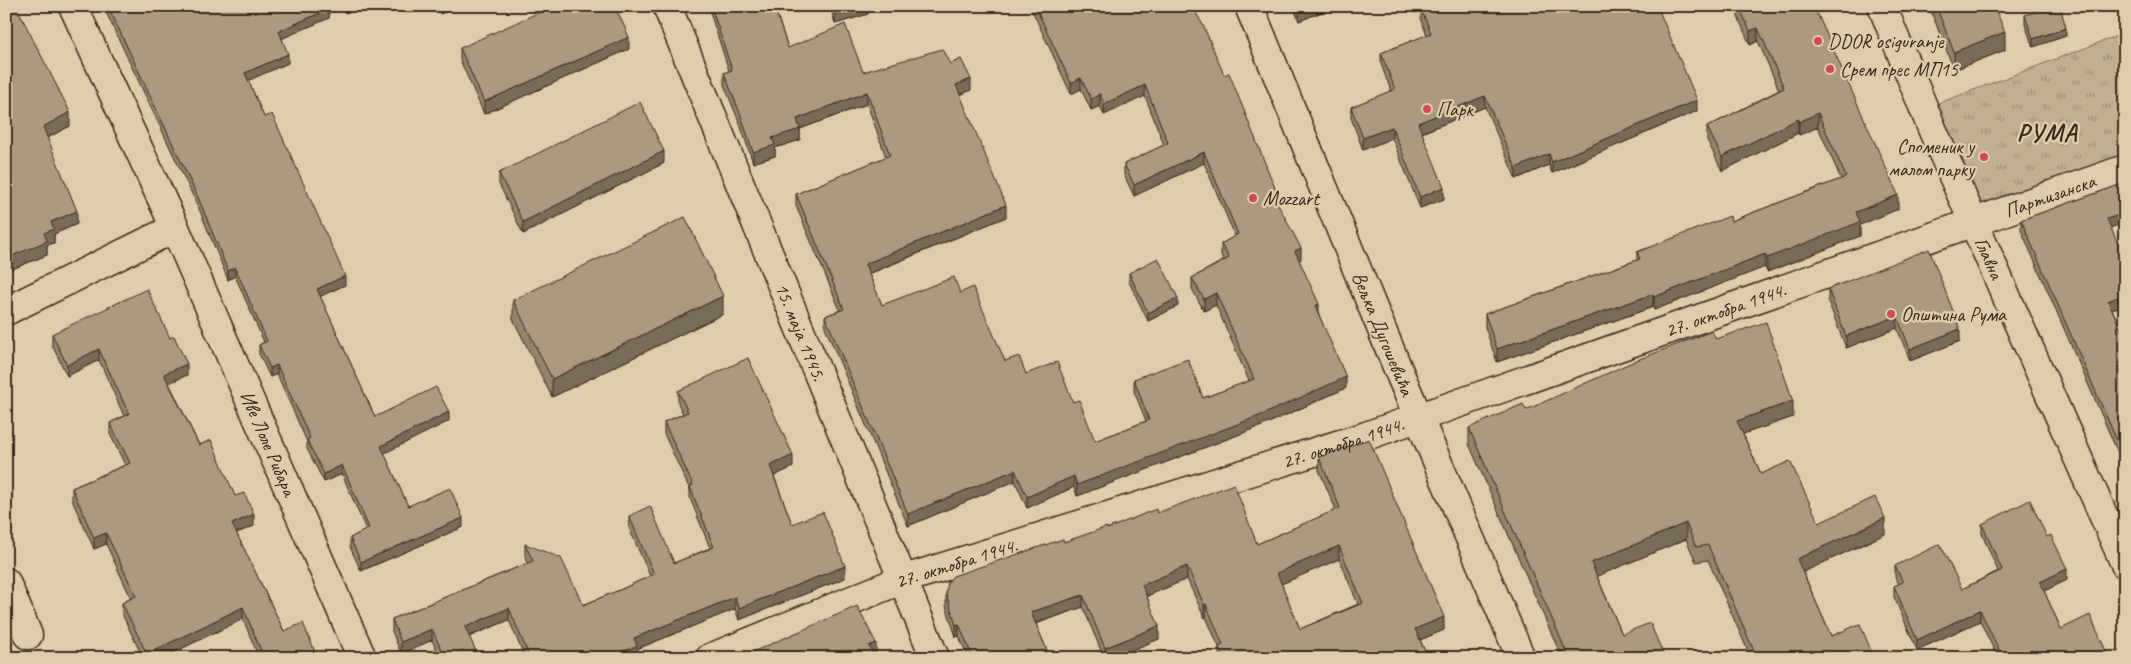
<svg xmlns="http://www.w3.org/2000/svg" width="2131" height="664" font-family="Caveat,sans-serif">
	<defs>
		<pattern id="park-tufts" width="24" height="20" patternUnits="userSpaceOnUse" patternTransform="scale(1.25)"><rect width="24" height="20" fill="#c0af91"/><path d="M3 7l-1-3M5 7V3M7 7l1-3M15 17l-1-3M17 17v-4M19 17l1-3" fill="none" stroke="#9d8f76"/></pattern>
	</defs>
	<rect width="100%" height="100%" fill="#decdaa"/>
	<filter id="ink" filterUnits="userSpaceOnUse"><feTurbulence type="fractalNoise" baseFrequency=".02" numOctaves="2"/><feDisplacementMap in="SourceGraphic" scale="10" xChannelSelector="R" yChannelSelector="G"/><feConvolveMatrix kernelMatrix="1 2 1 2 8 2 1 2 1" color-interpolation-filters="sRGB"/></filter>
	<g filter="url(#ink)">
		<!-- park -->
		<polygon fill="url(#park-tufts)" stroke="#7e6c58" points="2125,33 2125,158 1977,213 1931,106"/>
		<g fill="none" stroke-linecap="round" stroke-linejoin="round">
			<defs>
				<g id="street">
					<path id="s1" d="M73,6L175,228L362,658"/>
					<path id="s2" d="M1249,6L1400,374L1521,658"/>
					<polyline points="6,311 175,228"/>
					<polyline points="6,582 28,635"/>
					<path id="s3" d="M710,658L901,580L1366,436L2125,169"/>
				</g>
				<g id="secondary">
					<path id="s4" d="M667,6L935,658"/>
					<path id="s5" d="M1882,6L1933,131L2125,564"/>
				</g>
			</defs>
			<!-- street casing -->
			<use href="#street" stroke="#3b2a1e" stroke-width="31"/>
			<!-- secondary casing -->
			<use href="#secondary" stroke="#3b2a1e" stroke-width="31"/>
			<!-- street -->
			<use href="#street" stroke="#decdaa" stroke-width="28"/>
			<!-- secondary -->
			<use href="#secondary" stroke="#decdaa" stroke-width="28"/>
		</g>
		<!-- wall -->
		<g fill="#93846d" stroke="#3b2a1e" fill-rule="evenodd">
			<polygon points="6,6 70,126 47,138 77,224 54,234 54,243 47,245 47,255 12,269 6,255"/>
			<polygon points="103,6 328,6 329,18 282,38 288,63 248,80 264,117 345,285 320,296 375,417 449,421 384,453 408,506 463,527 361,571 350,547 350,538 366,530 342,474 324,482 307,449 307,442 277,374 270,377 259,354 259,345 264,342 235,276 228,280 200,211"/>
			<polygon points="437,6 459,6 440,14"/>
			<polygon points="708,6 774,6 788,48 863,72 950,64 971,90 960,95 1006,217 869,274 882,305 960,293 1005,361 1073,402 1095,441 1146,421 1134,391 1134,379 1203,398 1249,381 1216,305 1204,311 1192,289 1192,278 1224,260 1221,255 1221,244 1235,236 1204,163 1134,196 1124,175 1124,164 1164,145 1145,96 1104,115 1100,106 1091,110 1081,89 1071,94 1030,6 1192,6 1301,259 1299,260 1346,388 1264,425 1077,496 1074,487 1027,508 1015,481 908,526 825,327 825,316 840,310 796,206 796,194 886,157 867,104 800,129 800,140 775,148 775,156 753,163 740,124 724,85 724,73 729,71"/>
			<polygon points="830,6 868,6 868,14 835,24"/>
			<polygon points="1293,6 1337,6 1299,21"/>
			<polygon points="1738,6 1814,6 1898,209 1860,225 1860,236 1767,272 1765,267 1654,310 1653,307 1497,362 1485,327 1485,314 1637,260 1637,252 1731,221 1841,179 1818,127 1799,135 1798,133 1722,171 1707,140 1707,127 1779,90 1758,41 1750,45 1738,17"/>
			<polygon points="1929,6 1994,6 2005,50 1954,70"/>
			<polygon points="1421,9 1697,111 1552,173 1549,165 1516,179 1485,107 1422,133 1444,199 1420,208 1392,138 1363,150 1351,118 1351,107 1391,91 1381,64 1381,53 1427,35 1421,20"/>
			<polygon points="2025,15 2066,36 2033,47 2025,24"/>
			<polygon points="460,48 629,49 484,114 460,60"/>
			<polygon points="664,163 523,234 499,184 499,173"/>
			<polygon points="2125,183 2125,223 2110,227 2125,260 2125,304 2112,309 2125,338 2125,469 2021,230 2021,220"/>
			<polygon points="1129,273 1178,306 1148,321 1129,282"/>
			<polygon points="1828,289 1960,341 1910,361 1897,328 1846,348 1828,301"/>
			<polygon points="513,300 723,314 552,397 513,319"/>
			<polygon points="52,334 187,375 169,383 199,445 235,496 254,526 236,533 284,631 317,658 259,658 243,619 162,658 143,658 122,614 122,603 131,598 106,544 94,549 72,500 72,488 125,465 110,434 110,423 124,416 99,360 67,376 52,345"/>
			<polygon points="1716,339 1793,417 1743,434 1761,474 1819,523 1885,534 1803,572 1831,636 1872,658 1751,658 1708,560 1696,562 1686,539 1597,576 1622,634 1665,658 1562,658 1469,444 1469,428 1526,410"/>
			<polygon points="678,391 793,467 774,476 792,524 845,578 739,620 735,609 637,649 637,658 525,658 509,620 469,637 479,658 440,658 432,640 401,654 392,631 392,619 528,563 525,556 525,544 583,605 622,589 650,576 629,528 629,516 674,563 710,548 690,498 690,490 664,434 664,422 683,414 678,403"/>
			<path d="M1319,457L1444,630L1420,640L1428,658H1219V647L1206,617H1204L1187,579L1147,596L1159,639L1112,658H1104L1083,607L1036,624L1050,658H968L959,636L956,637L946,606V593L1064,542L1157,513L1257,544L1336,510L1319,470ZM1339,559L1358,604L1300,629L1281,584Z"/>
			<polygon points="1982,524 2047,537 2067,580 2044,591 2061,629 2109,658 1996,654 1980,621 1917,650 1894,597 1894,586 1899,584 1895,577 1895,566 1962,589 1998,571 1982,534"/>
		</g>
		<!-- shaded-wall -->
		<g fill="#786c59" stroke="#3b2a1e">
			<polygon points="440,6 459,6 440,14"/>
			<polygon points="865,6 868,6 868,14 835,24 835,15"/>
			<polygon points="997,6 1005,6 997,10"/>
			<polygon points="1299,6 1337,6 1299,21"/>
			<polygon points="329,9 329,18 279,40 279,31"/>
			<polygon points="1758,28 1758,41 1750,45 1750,31"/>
			<polygon points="2066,28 2066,36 2033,47 2033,39"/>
			<polygon points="2005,32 2005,50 1954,70 1954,52"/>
			<polygon points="629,37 629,49 484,114 484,102"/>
			<polygon points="288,54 288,63 245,82 245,73"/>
			<polygon points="1081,78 1081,89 1071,94 1071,83"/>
			<polygon points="971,79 971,90 956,97 956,85"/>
			<polygon points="1145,85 1145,96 1104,115 1104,104"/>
			<polygon points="867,92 867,104 800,129 800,140 775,148 775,156 753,163 753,152 797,119"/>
			<polygon points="1100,94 1100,106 1091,110 1091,99"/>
			<polygon points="1485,96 1485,107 1418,134 1418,123"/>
			<polygon points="1697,100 1697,111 1552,173 1552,162"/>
			<polygon points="70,112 70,126 43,140 43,127"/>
			<polygon points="1818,113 1818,127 1799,135 1799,122"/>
			<polygon points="1798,119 1798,133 1722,171 1722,157"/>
			<polygon points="1392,127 1392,138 1363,150 1363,138"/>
			<polygon points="664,151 664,163 523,234 523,222"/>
			<polygon points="1204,152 1204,163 1134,196 1134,185"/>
			<polygon points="1549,154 1549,165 1516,179 1516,168"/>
			<polygon points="1444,187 1444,199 1420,208 1420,197"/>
			<polygon points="1277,193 1277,204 1273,195"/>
			<polygon points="1898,195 1898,209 1860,225 1860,236 1767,272 1767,258 1856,212"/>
			<polygon points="1006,205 1006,217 865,275 865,264"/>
			<polygon points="77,211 77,224 54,234 54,243 47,245 47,255 12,269 12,256 44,233 51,222"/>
			<polygon points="2125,213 2125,223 2107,229 2107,219"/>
			<polygon points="1301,248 1301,259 1295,262 1295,251"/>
			<polygon points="1765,254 1765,267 1654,310 1654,297"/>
			<polygon points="235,267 235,276 228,280 228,271"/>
			<polygon points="345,276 345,285 317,298 317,289"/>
			<polygon points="1216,293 1216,305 1204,311 1204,299"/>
			<polygon points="1653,294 1653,307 1497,362 1497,349"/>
			<polygon points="2125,294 2125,304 2108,311 2108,301"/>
			<polygon points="723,296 723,314 552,397 552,379"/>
			<polygon points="1178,298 1178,306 1148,321 1148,313"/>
			<polygon points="1319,304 1319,315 1315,306"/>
			<polygon points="1897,316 1897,328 1846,348 1846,336"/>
			<polygon points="1960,329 1960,341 1910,361 1910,349"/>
			<polygon points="99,349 99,360 67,376 67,365"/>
			<polygon points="187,364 187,375 164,385 164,374"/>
			<polygon points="277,365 277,374 270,377 270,368"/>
			<polygon points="1346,377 1346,388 1264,425 1077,496 1077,485"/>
			<polygon points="1793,401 1793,417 1737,436 1737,421"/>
			<polygon points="449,412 449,421 381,455 381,446"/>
			<polygon points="793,455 793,467 770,478 770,466"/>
			<polygon points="342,465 342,474 324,482 324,474"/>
			<polygon points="1015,470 1015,481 908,526 908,514"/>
			<polygon points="1074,476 1074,487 1027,508 1027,497"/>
			<polygon points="254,514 254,526 232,535 232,524"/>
			<polygon points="463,518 463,527 361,571 361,562"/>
			<polygon points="1885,518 1885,534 1797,575 1797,559"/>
			<polygon points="1686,523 1686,539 1591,579 1591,563"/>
			<polygon points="106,533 106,544 94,549 94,538"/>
			<polygon points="1339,546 1339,559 1277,586 1277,573"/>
			<polygon points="845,566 845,578 739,620 739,608"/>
			<polygon points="1187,566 1187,579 1142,598 1142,585"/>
			<polygon points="2067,569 2067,580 2040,593 2040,582"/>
			<polygon points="1083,595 1083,607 1031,625 1031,612"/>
			<polygon points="735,597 735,609 637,649 637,658 607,658 634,638"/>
			<polygon points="1206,604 1206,617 1204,617 1204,605"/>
			<polygon points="243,607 243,619 162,658 147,658 147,654"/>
			<polygon points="509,608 509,620 465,638 465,627"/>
			<polygon points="1980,610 1980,621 1917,650 1917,640"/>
			<polygon points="1444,617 1444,630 1415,642 1415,629"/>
			<polygon points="959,624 959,636 956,637 956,625"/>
			<polygon points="1159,626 1159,639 1112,658 1105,658 1105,648"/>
			<polygon points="432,629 432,640 401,654 401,642"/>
			<polygon points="876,643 876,653 869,657 869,646"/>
		</g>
		<!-- building -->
		<g fill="#ab9a7f" stroke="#3b2a1e" fill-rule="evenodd">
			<polygon points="6,6 16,6 70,112 43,127 77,211 51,222 54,229 44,233 47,241 12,256 6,241"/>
			<polygon points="108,6 328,6 329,9 279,31 288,54 245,73 264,117 272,114 345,276 317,289 375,417 436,387 449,412 381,446 408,506 450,488 463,518 361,562 350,538 369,528 342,465 324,474 307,440 310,438 277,365 270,368 259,345 267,341 235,267 228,271 200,202"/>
			<polygon points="553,6 615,6 629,37 484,102 460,48"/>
			<polygon points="711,6 774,6 788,48 845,24 863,72 942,49 950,64 961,59 971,79 956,85 1006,205 865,264 882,305 954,277 960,293 973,287 1005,361 1019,356 1026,374 1057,362 1073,402 1079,400 1095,441 1149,420 1134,379 1188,359 1203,398 1254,379 1216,293 1204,299 1192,278 1229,258 1221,244 1238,234 1204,152 1134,185 1124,164 1168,143 1145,85 1104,104 1100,94 1091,99 1081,78 1071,83 1035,6 1192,6 1204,27 1224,75 1229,73 1277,193 1273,195 1301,248 1295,251 1319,304 1315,306 1346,377 1264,414 1077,485 1074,476 1027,497 1015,470 908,514 825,316 844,309 796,194 890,155 867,92 797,119 800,129 772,138 775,145 753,152 740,113 724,73 732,70"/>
			<polygon points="832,6 865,6 835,15"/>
			<polygon points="1426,6 1657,6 1697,100 1552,162 1549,154 1516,168 1485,96 1418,123 1444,187 1420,197 1392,127 1363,138 1351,107 1395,89 1381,53 1431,33 1421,9"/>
			<polygon points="1739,6 1814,6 1898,195 1856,212 1860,222 1767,258 1765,254 1654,297 1653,294 1497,349 1485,314 1640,259 1637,252 1730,216 1731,221 1846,177 1818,113 1799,122 1798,119 1722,157 1707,127 1784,88 1758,28 1750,31"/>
			<polygon points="1936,6 1994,6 2005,32 1954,52"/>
			<polygon points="2053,6 2060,6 2066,28 2033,39 2025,15"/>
			<polygon points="640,102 664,151 523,222 499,173"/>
			<polygon points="2125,183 2125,213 2107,219 2125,260 2125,294 2108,301 2125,338 2125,459 2021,220"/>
			<polygon points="685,217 723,296 552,379 513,300"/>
			<polygon points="1929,249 1960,329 1910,349 1897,316 1846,336 1828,289"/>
			<polygon points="1158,258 1178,298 1148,313 1129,273"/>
			<polygon points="147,289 170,338 174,336 187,364 164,374 199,445 211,440 235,496 244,493 254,514 232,524 284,631 303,623 317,657 314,658 264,658 243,607 147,654 122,603 136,596 106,533 94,538 72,488 130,463 110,423 129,414 99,349 67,365 52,334"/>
			<polygon points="1766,322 1793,401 1737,421 1761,474 1790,461 1819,523 1875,497 1885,518 1797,559 1831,636 1860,624 1872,653 1869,654 1871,658 1757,658 1708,545 1696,547 1686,523 1591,563 1622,634 1650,623 1665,658 1569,658 1469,428 1523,404 1526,410 1637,360 1712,331 1716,339"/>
			<polygon points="748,358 793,455 770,466 792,524 823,512 845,566 739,608 735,597 634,638 637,646 607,658 593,658 592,656 588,658 530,658 509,608 465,627 479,658 445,658 432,629 401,642 392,619 533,561 525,544 561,558 583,605 622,589 654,574 629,516 650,506 674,563 714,547 690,487 693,485 664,422 688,412 678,391"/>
			<path d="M1369,439L1444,617L1415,629L1428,658H1223L1219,647L1223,645L1206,604L1204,605L1187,566L1142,585L1159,626L1105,648L1083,595L1031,612L1050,658H973L959,624L956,625L946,593L948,582L953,576L1063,539L1064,542L1107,527V529L1156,509L1157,513L1234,484L1257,544L1340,508L1319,457ZM1339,546L1363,603L1300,629L1277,573Z"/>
			<polygon points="2030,500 2047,537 2051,535 2067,569 2040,582 2061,629 2090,615 2109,658 1988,658 2000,652 1980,610 1917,640 1894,586 1903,582 1895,566 1940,544 1962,589 2002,570 1982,524"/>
			<polygon points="857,606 876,643 869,646 876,658 739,658"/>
		</g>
	</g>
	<!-- markers -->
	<g fill="#d1495b" stroke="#decdaa" stroke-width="2">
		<circle cx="1818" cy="41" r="5"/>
		<circle cx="1830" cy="69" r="5"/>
		<circle cx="1427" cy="109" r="5"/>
		<circle cx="1984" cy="157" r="5"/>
		<circle cx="1253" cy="198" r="5"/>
		<circle cx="1891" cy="314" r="5"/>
	</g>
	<g text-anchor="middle" stroke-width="4.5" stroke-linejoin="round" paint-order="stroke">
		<!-- poi labels -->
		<g font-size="20" fill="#3b2a1e" stroke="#decdaa" text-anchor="start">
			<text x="1828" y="48">DDOR osiguranje</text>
			<text x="1840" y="76">Срем прес МП15</text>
			<text x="1437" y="116">Парк</text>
			<text x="1974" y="153" text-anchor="end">Споменик у<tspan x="1974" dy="23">малом парку</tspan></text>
			<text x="1263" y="205">Mozzart</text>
			<text x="1901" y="321">Општина Рума</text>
		</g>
		<!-- street labels -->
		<g font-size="20" fill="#3b2a1e" stroke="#decdaa">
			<text dy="7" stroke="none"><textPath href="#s3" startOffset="1418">Партизанска</textPath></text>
			<text dy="7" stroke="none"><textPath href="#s5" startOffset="274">Главна</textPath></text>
			<text dy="7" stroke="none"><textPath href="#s3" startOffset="1074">27. октобра 1944.</textPath></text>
			<text dy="7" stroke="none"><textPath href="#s4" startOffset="352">15. маја 1945.</textPath></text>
			<text dy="7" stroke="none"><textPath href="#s2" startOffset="354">Вељка Дугошевића</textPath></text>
			<text dy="7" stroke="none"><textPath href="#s3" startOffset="669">27. октобра 1944.</textPath></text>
			<text dy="7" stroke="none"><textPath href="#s1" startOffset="479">Иве Лоле Рибара</textPath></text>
			<text dy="7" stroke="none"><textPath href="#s3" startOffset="264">27. октобра 1944.</textPath></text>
		</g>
		<!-- district labels -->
		<g font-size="25" font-weight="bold" letter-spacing="1" fill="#3b2a1e" stroke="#decdaa">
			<text x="2047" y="141">РУМА</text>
		</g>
	</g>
	<!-- margin -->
	<rect width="2131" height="664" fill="none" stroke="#decdaa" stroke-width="25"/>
	<rect x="12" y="12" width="2106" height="639" fill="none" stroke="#3b2a1e" stroke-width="2" filter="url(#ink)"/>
</svg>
